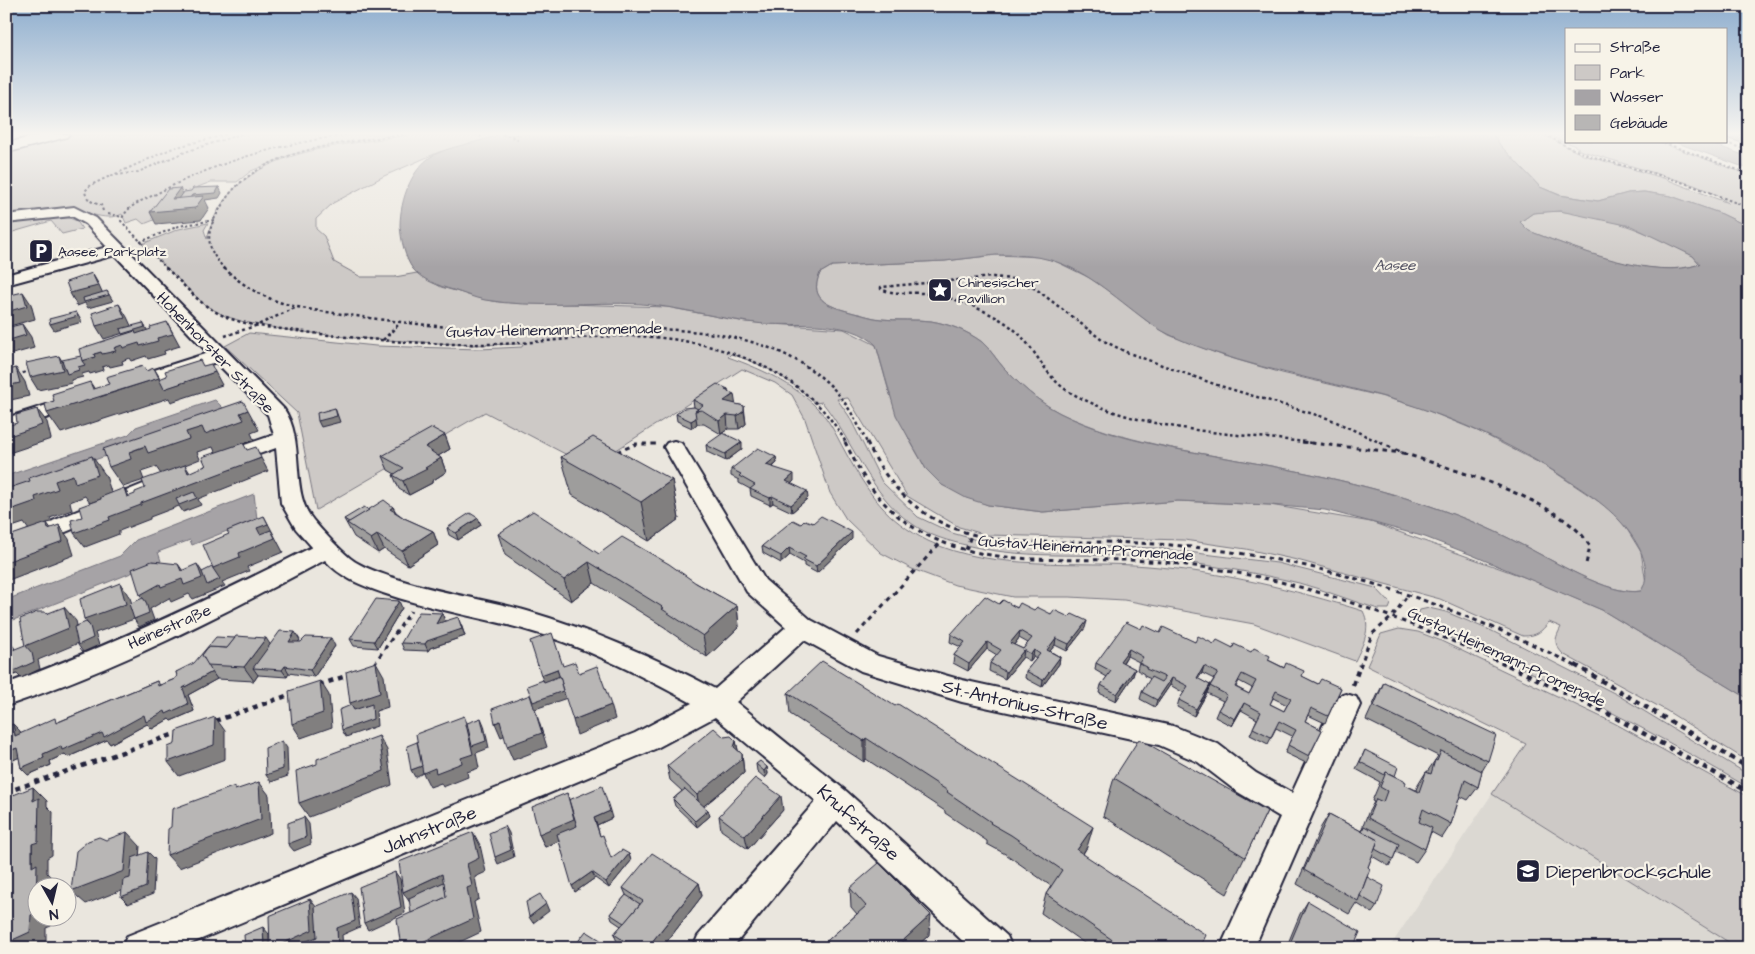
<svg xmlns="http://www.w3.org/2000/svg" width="1755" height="954" font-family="'Architects Daughter',sans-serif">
	<rect width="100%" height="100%" fill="#eae6de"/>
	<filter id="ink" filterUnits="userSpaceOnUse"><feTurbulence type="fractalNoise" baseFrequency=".02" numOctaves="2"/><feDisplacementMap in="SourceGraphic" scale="10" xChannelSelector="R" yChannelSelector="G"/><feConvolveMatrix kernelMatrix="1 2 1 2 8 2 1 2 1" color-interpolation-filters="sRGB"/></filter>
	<g filter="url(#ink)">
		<!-- built -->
		<polygon fill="#dbd8d2" points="1492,794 1738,948 1389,948"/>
		<!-- green -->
		<g fill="#cdc9c6" stroke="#787680">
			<path d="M74,134H399L321,147L290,155L251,171L237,182H211L198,187L193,191L159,201L151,212L154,220L144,224L138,219L126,223L122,214C105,223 82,209 65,208C46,207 25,213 6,216V150Z"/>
			<path d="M413,134H500L488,139L439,152L384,176L333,203L316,219V229L324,236L334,262L361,277H395L417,273L441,287L484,299L499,302L667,307L745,322L844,329L876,345L889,392L910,441L926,469L942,485L988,505L1043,512L1178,501L1270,505L1371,522L1535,581L1602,610L1749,699V762L1667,711L1563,654C1553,643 1555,639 1561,627L1549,622C1541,632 1537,636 1523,636L1440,599L1297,560L1246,549L1184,540L987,535L959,527L907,496L848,398L837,399L849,416L882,482L918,517L952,533L991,544L1156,548L1277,563L1376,588L1391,604L1389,609H1378C1351,601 1325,590 1299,583C1253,572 1204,564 1158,559C1095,551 1032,561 970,546C948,541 929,536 911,523C871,496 852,439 822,402L816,403C787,378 768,366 731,354L728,357C765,370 801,387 826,418C834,429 840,443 847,455C869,494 886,520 928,541C993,572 1078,560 1148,566C1222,572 1292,589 1363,611C1372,629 1363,644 1355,661L1254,624L1124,600L1070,597H1013L955,585L912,569L881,553L846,519L830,493L805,419L792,395L775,383L742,369L590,467L485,412L316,510L297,413L225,346L249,333L376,346L480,349L522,347L523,344L471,345L354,338L287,330L244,322L225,316L205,305L142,244L179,229L208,223L204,230L207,239C229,146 338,148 413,134Z"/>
			<polygon points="1493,134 1542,134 1583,155 1663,178 1728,203 1711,192 1694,185 1576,149 1579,148 1569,143 1564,143 1548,134 1566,134 1566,141 1656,141 1749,175 1749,227 1722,214 1671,196 1644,192 1628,193 1598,201 1560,195 1540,187 1500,145"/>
			<path d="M1552,211C1602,212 1650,233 1693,256L1700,264C1650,281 1577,249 1529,231L1520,222L1533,213Z"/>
			<polygon points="64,216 77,221 82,229 62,234 51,221 6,234 6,222"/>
			<path d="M996,255L1041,257L1055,261L1090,278L1116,296L1147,321L1169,335L1224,356L1282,373L1380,396L1419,407L1480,432L1547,467L1610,509L1625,526L1641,552L1646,583L1641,591C1610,597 1551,559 1522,545C1505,536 1486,527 1468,520C1401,493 1331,477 1260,464C1192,451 1122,443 1060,413C1037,401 1020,385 1003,367C996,359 990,349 982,342C967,331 949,324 931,321C915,319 898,321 881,319C871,318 864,315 854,313C833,307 807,302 820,273L832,266L945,261Z"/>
			<path d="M1429,608L1446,612L1492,631L1616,694L1749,775V788C1677,745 1601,706 1526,670C1499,657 1433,637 1417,616L1420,610Z"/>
			<polygon points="1399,629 1418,632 1439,640 1614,723 1749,797 1749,948 1738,948 1492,794 1526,744 1367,666 1381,634"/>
		</g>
		<!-- water -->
		<g fill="#a6a3a6" stroke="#716f7b" fill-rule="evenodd">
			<path d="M500,134H1493L1500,145L1540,187L1559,195L1598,201L1628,193L1644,192L1671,196L1722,214L1749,227V699L1602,610L1472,555L1425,537L1371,522L1325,510L1270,505L1178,501L1043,512L988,505L966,498L942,485L926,469L896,415L876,345C851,319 798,326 764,324C722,320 682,307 641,304C589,301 536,309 485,300C474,298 463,293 453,290C439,286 422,280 413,269C405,259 401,239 400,226C400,200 412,164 438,153C458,144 480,143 500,134ZM1560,211L1631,226L1693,256L1700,264C1654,281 1574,248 1529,231L1520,222L1533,213ZM996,255C1011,255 1027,255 1042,258C1083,266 1114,297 1147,321C1160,331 1176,338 1191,344C1253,368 1317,379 1381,396C1443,413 1509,442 1563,477C1592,496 1619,513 1637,544C1645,558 1650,577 1641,591C1610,597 1551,559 1522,545C1505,536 1486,527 1468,520C1401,493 1331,477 1260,464C1192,451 1122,444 1060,413C1037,401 1020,385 1003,367C996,359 990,349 982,342C967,331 949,324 931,321C915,319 898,321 881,319C871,318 864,315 854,313C833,307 807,302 820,273L832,266L945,261Z"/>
			<polygon points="1672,141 1704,141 1749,157 1749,169"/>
			<polygon points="215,400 226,411 160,437 6,491 6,476 128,435 136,427"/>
			<polygon points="254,494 257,519 192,545 190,540 158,552 161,561 6,623 6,600 120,556 136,540"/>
		</g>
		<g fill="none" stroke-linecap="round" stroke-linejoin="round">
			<defs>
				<g id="minor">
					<path d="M74,207L96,218L284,409C306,441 289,491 313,520C324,533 337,547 350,558C361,567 378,572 391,577C437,593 481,598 527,611C592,630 654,657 715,689L786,627L747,592L664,447L667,443L674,441L681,443L684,447L765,580L811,620L878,656L962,680L1173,726L1218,744L1256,773L1292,793L1336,697L1346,694L1356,697L1360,705L1254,948H1220L1280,817L1236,791L1198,762L1159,745L962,702L861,671L804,640L736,702L846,791L1007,936L1012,948H970L837,821L732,948H693L698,936L816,801L715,717L655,749L180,948H122L127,936L635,733L692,703C638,674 582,645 523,629C476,616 429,609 383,593C361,585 341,578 325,560C222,615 117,669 6,706V684C112,645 212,598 312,547L296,529L281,503L276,448L228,465L221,463L218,458L221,453L274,435L268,415L216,362L130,390L123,388L121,384L123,380L208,353L115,255L6,285V275L107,247L86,224L72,216L6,223V215Z"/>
					<polygon points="75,396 82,398 85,402 82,406 6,431 6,418"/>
					<polygon points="163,476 171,478 174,483 171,488 6,557 6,540"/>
				</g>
				<polygon id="trunk" points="44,134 69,134 67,137 6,153 6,143"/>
			</defs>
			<!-- minor casing -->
			<use href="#minor" stroke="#22223b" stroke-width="4"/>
			<!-- trunk casing -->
			<use href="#trunk" stroke="#22223b" stroke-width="3"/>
			<!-- path-far3 -->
			<g stroke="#22223b" stroke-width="2" stroke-dasharray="2.5 2.5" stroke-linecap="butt">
				<polyline points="475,134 483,137"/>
				<polyline points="502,134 518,139"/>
				<path d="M1545,134C1580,157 1620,164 1659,175C1690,184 1719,196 1749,208"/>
				<polyline points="511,136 518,134"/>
				<polyline points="1659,141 1749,174"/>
				<polyline points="1721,141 1749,151"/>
				<polyline points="111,176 173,148 228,134"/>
				<path d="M103,211L101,205C93,203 86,200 85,191L91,185L110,176L138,172L185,152L241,134"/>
				<polyline points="108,214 122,217"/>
				<polyline points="140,242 179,226 214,220"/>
				<path d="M167,269L121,221C126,206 143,200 156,194C218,161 283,143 353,134"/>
				<path d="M225,269C208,252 204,236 217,214C222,205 228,194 237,186C277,146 353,142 407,134"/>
			</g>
			<!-- path-far2 -->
			<g stroke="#22223b" stroke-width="2.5" stroke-dasharray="3 3" stroke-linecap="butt">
				<path d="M166,268C184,284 198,304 220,314C246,327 277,328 305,332C366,340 428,345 490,344C538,344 585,335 633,336C713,338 806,368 846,443"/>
				<path d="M224,268C267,308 301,308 356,316C411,324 466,330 522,331C618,332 742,312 822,378C843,395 856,419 867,443"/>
				<polyline points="225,336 258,325 295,308"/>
				<polyline points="383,340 400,323"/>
				<polyline points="17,375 32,370"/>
				<path d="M1311,443C1231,432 1139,433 1068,391C1047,378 1038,354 1021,336C1009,323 993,315 977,308C960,300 941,295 922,293C908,292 894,295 881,289V287L993,277L1012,279L1036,289L1102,340L1126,352L1217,385L1330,419L1381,443"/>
			</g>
			<!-- path-far1 -->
			<g stroke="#22223b" stroke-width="3" stroke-dasharray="4.5 4.5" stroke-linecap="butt">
				<path d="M845,442C854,460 863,478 876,494C940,571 1037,558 1126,560C1169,561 1212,568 1254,576C1338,593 1432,631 1511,667"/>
				<path d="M867,442C886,483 915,515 959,530C1000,545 1046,542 1090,542C1117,542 1144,543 1171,545C1279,554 1382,581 1482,623C1515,636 1546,650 1577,667"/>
				<polyline points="1302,442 1403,453"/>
				<polyline points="1379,442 1403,453"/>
				<polyline points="617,452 636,444 656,444"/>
				<path d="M1403,453C1456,471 1537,493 1578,531C1583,535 1586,541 1590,546L1586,564"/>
				<polyline points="966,550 971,535"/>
				<polyline points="857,634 941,542"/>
				<polyline points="374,664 411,611"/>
				<polyline points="1360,667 1372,634 1392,617 1408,595"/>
			</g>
			<!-- path -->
			<g stroke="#22223b" stroke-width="4.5" stroke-dasharray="5 5" stroke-linecap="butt">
				<polyline points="1508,665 1607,713 1749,792"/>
				<polyline points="1575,665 1749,768"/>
				<polyline points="319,685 349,675"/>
				<polyline points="1353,685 1360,665"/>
				<polyline points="215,721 292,694"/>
				<polyline points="6,792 178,733"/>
			</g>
			<!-- minor -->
			<use href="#minor" fill="#f7f3e8" fill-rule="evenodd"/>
			<!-- trunk -->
			<use href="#trunk" fill="#f7f3e8" fill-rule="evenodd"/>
		</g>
		<!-- wall -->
		<g fill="#9e9d9c" stroke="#22223b" fill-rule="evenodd">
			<polygon points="1726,134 1749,134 1749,145 1726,138"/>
			<polygon points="728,389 728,391 735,404 744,406 746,424 739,429 728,429 721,434 704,424 697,424 692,428 677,421 676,414 694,407 693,400"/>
			<polygon points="445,435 450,449 438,456 441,458 446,472 432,481 432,483 409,495 399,489 393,475 395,474 388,470 382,456"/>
			<polygon points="706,445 742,449 726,461 707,452"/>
			<polygon points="561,457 672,480 679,519 649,541 572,495"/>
			<polygon points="776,457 777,463 773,467 794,481 791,484 808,498 792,512 773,503 770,505 751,496 750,489 739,483 739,480 731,476 731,469"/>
			<polygon points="393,507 396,512 404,518 433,531 438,545 408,565 384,549 378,553 354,537 344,519 369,510"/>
			<polygon points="478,518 481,525 458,540 449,535 447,528"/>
			<polygon points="813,523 852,539 817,573 804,566 804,563 790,555 781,563 763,553 762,546 801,524"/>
			<polygon points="498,534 599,554 696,583 737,606 739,627 707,657 667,630 666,628 594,583 571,601 505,555"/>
			<path d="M999,604L1051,614L1085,628L1067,651L1055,645L1050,651L1060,657L1059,664L1042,687L1025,678L1026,671L1036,659L1033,657L1030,661L1023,657L1005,679L989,671L990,663L997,655L987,649L968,671L953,663L954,655L961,647L950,642L951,634ZM1019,638L1028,643L1023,649L1014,645Z"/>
			<polygon points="402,608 378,648 354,646 350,639"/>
			<polygon points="442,613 445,621 461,624 465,636 430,648 428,651 404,650 401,643"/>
			<path d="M1141,629L1160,633L1195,642L1214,644L1233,648L1268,660L1318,684L1341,688L1325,723L1308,715L1305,721L1322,730L1306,763L1285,753L1292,736L1276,728L1268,744L1250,735L1257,719L1241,710L1232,726L1215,717L1218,710L1223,701L1207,693L1194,716L1177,707L1179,700L1184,693L1170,685L1155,707L1140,699L1142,692L1151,679L1144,676V674L1137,670L1139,662L1127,656L1123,663L1135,669L1133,676L1116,701L1099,693L1101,685L1107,677L1095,670L1096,663ZM1202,673L1214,679L1210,685L1198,679ZM1239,681L1252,688L1249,694L1236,687ZM1273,698L1287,705L1284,711L1270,704Z"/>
			<polygon points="300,640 298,642 335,646 314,677 289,673 287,677 258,675 254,681 217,679 188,695 194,711 171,721 169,719 152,729 147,724 110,744 107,740 68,757 65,754 50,761 51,765 28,775 21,768 19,757 9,762 11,778 6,780 6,727 13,724 20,731 20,734 58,722 157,681 160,685 175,679 177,676 176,672 270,645"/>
			<polygon points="1384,682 1488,761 1482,771 1478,787 1468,800 1460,796 1451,824 1442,838 1431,832 1425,849 1416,862 1396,852 1393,859 1389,866 1372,856 1368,867 1367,877 1377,906 1372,913 1356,903 1349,914 1297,884 1321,827 1329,814 1361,831 1368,813 1374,802 1372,801 1380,782 1356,769 1365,750 1405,785 1416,790 1418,785 1426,772 1427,772 1438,756 1366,720 1377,696"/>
			<polygon points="788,693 1087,847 1083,854 1200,948 1091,948 1041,913 1046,894 1051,886 1007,855 987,844 987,841 945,813 945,811 866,759 864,762 790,714"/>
			<polygon points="724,737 736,741 738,750 742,754 744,773 704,806 710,816 697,827 675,806 673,799 682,791 670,780 667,766"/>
			<polygon points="756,764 767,767 768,774 765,778 757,771"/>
			<polygon points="1114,778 1267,811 1227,894 1103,816"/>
			<polygon points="567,793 569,800 612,818 597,825 600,836 611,858 629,854 631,861 609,888 595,878 575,892 559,841 545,847 539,834"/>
			<polygon points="783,810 748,849 721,830 719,816"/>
			<polygon points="699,883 702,896 662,948 621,948 619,947 614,934 621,926 612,920 610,914 626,895 623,888"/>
			<polygon points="850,888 929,935 915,948 819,948 857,914 851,907"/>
			<polygon points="1308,901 1353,948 1286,948 1300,914"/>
		</g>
		<!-- shaded-wall -->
		<g fill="#817f7f" stroke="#22223b" fill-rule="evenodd">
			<polygon points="219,187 222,193 219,198 205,200 209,208 201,220 156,224 150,212 172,199 180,188 186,200 192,195"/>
			<polygon points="92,273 99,285 104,296 107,291 113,301 88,308 85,303 77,306 70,293"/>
			<polygon points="23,292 31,304 35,319 6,327 6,312"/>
			<polygon points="119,304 127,317 133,330 104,339 96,326"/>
			<polygon points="76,312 82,322 54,330 50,324"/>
			<polygon points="167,322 180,346 164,351 165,354 148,359 146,356 131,361 129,358 122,361 123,364 110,367 109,365 102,367 103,370 90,374 89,372 82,374 83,377 71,380 72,383 38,390 30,377 59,356 67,369 78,367 82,361 94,354 114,348 138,337 126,340 122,334 143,323 149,333 157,338"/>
			<polygon points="22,324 31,337 34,348 6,356 6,341"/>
			<polygon points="16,368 25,382 29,396 6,401 6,386"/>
			<polygon points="154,368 166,388 215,372 222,385 171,402 169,398 61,433 47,413 90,382 100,397 152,380"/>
			<polygon points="728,389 729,398 734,394 736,407 724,401 725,390"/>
			<polygon points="335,408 340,422 321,427 318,421"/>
			<polygon points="37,409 47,422 51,439 6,454 6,437"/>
			<path d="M248,410L259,430L251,433L254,440L243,444L253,461L261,458L268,471L198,499L201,505L183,512L179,506L150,517V519L119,531V534L85,547L74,533L109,517L127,497L124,488L133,502L141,503L161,474L156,467L141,472L144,480L123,487L109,467L129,452ZM213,447L216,454L193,478L185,465L200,459L197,452Z"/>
			<polygon points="744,411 746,424 739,429 737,416"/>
			<polygon points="727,415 728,429 721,434 719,421"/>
			<polygon points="696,418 697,424 692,428 691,421"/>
			<polygon points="445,435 450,449 430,461 425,447"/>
			<polygon points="742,442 742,449 726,461 725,454"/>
			<polygon points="92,456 106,476 112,495 90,503 85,496 70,502 72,510 50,518 52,522 47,523 57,537 59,525 69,539 74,555 6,581 6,562 29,530 24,523 9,528 11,536 6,538 6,503 11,501 35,497 55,481"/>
			<polygon points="776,457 777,463 767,471 766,465"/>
			<polygon points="441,458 446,472 432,481 432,483 409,495 403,481"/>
			<polygon points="794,474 794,481 786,488 786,481"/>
			<polygon points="672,480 679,519 649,541 641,502"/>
			<polygon points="807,491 808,498 792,512 791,505"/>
			<polygon points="772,496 773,503 770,505 770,498"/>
			<polygon points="393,507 399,521 390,509"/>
			<polygon points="264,516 283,552 247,567 249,571 222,582 225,586 193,599 189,594 171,602 169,598 150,609 154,620 139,627 134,619 146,602 140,595 178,564 188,578 197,564 206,578 213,568 239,553 257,528"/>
			<polygon points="478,518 481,525 458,540 456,533"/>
			<polygon points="433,531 438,545 408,565 402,551"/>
			<polygon points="852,532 852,539 817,573 816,566"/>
			<polygon points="377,535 384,549 378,553 371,539"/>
			<polygon points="789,548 790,555 781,563 781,556"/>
			<polygon points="589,562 594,583 571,601 564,580"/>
			<polygon points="120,583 130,598 137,618 95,633 99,645 83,652 78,645 90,626 84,619"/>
			<polygon points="399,601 402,608 378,648 374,641"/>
			<polygon points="737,606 739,627 707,657 703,636"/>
			<polygon points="64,607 76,621 81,642 38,660 40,669 21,678 17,674 6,678 6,638 14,647 19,669 25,646"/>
			<polygon points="442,613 445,621 439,631 436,624"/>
			<polygon points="458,617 465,636 430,648 428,651 425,644 427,641"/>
			<polygon points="1087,621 1085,628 1067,651 1069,644"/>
			<polygon points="1020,631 1019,638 1010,650 1010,643"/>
			<polygon points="295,632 300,640 293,649 289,642"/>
			<polygon points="266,638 275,652 253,668 258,675 254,681 244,667"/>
			<polygon points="331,638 335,646 314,677 310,670"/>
			<polygon points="1056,638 1055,645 1045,657 1047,650"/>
			<polygon points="987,642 987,649 968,671 969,664"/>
			<polygon points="1129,649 1127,656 1119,668 1120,661"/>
			<polygon points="1024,650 1023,657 1005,679 1006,672"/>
			<polygon points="1034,650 1033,657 1030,661 1031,654"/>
			<polygon points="1060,657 1059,664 1042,687 1043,680"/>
			<polygon points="376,662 384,676 388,707 376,711 377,726 346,737 342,730 358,717 350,703"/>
			<polygon points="285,666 289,673 287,677 282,670"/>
			<polygon points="1204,666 1202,673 1194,685 1197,678"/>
			<polygon points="557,669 562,683 546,689 541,675"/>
			<polygon points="1135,669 1133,676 1116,701 1117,694"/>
			<polygon points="212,672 217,679 188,695 194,711 171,721 169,719 152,729 147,724 110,744 107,740 68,757 65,754 50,761 51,765 28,775 21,768 43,754 183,688"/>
			<polygon points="1172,678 1170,685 1155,707 1157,700"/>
			<polygon points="320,681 329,695 332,727 301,738 292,724"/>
			<polygon points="1210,686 1207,693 1194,716 1196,709"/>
			<polygon points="564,691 567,698 535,709 547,747 513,760 507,746 530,695"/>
			<polygon points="1244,703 1241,710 1232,726 1235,719"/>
			<polygon points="611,705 615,719 577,735 573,720"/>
			<polygon points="464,716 470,730 481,718 484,725 489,748 476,753 479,768 467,772 468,777 443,787 441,783 430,787 423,773 415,777 411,770 424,765 461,758"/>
			<polygon points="215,717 225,731 225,759 179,776 168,762"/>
			<polygon points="500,721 506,735 501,737 495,723"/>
			<polygon points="13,724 20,731 22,743 15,736"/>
			<polygon points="379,736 387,750 392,785 309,817 299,803"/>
			<polygon points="866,738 866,759 864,762 864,741"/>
			<polygon points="282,741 287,748 288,776 271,782 266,775"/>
			<polygon points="736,741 739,755 734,747"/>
			<polygon points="17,748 24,755 9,762 11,778 6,780 6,752"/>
			<polygon points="742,754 744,773 700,809 697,795"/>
			<polygon points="767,767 768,774 765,778 764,771"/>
			<polygon points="259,782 269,795 271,833 179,868 167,855"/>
			<polygon points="33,787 47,801 47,806 53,812 52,855 47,858 47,873 52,878 52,886 38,886 38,916 51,916 51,926 46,928 46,945 39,948 6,948 6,943 32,867"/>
			<polygon points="567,793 579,832 545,847 539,834"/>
			<polygon points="781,796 783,810 748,849 745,836"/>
			<polygon points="708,810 710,816 697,827 695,821"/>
			<polygon points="610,811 612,818 597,825 594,818"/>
			<polygon points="304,817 309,824 311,844 294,851 288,844"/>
			<polygon points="505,826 509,833 514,857 498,864 495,857"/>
			<polygon points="1093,827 1087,847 1072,870 1077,850"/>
			<polygon points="127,832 140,846 137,884 86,904 71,891"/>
			<polygon points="473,832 480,845 486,872 475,877 479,899 474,902 481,932 447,948 409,948 467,888 467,864"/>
			<polygon points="148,852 155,859 153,894 128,904 121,897"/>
			<polygon points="629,854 631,861 609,888 606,882"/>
			<polygon points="395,872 400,879 405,913 368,930 364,923"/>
			<polygon points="592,872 595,878 575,892 572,886"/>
			<polygon points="442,874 450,888 412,906 403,892"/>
			<polygon points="699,883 702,896 662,948 647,948"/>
			<polygon points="351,892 356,898 360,927 342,935 343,948 338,948 337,928"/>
			<polygon points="310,899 320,912 322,943 312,948 273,948"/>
			<polygon points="546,904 549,911 533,923 529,917"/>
			<polygon points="931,915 929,935 915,948 895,948"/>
			<polygon points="263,927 269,934 269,948 264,948"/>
			<polygon points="204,943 209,948 204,948"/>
		</g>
		<!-- building -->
		<g fill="#b8b6b5" stroke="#22223b" fill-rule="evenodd">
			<polygon points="219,187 216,193 192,195 190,198 179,199 184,192 191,191 193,188"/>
			<polygon points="180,188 172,199 204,196 195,208 150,212 168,189"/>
			<polygon points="92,273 98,286 70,293 66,282"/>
			<polygon points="107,291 109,295 84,302 83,298"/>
			<polygon points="23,292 27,306 6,312 6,296"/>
			<polygon points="119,304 125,318 96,326 92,313"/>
			<polygon points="76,312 78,316 50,324 49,319"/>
			<polygon points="167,322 173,334 157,338 158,341 140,346 139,343 123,348 122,345 114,348 116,351 102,354 101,352 94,354 95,357 82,361 79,349 135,331 136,334 151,329 150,327"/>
			<polygon points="143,323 145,327 122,334 120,329"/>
			<polygon points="22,324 26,335 6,341 6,328"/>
			<polygon points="59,356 63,370 30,377 26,363"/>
			<polygon points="81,356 82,361 85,365 78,367 79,370 67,374 62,360"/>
			<polygon points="200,360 203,366 211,364 215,372 164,389 159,379 167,376 165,371"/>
			<polygon points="143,366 146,371 154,368 159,378 47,413 45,404 54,401 52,394 90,382 93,389 109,384 106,377"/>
			<polygon points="16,368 20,383 6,386 6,371"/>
			<polygon points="717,384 728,389 725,390 734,394 724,401 744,406 744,411 737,416 727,415 719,421 702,410 695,411 703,405 693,400"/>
			<polygon points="243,401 248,410 240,413 244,420 205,434 202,427 186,432 189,439 148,453 145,446 129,452 131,459 109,467 103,449"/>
			<polygon points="694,407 698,409 695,411 696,418 691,421 676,414 684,408"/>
			<polygon points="335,408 337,416 318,421 317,413"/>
			<polygon points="37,409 42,425 6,437 6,426 17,423 16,415"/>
			<polygon points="432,428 445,435 425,447 441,458 425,468 427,469 403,481 393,475 404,468 382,456"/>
			<polygon points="723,433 742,442 725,454 706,445"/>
			<polygon points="593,437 672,480 641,502 561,457"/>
			<polygon points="243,443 247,450 256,447 261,458 141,503 141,505 109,517 110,520 74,533 71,520 82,517 79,507 101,499 101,497 124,488 127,497 135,494 135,492 145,488 142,480 185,465 188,473 197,469 206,466 202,457"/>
			<polygon points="758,448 776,457 766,465 794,474 786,481 807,491 791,505 772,496 770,498 750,489 755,485 739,476 741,474 731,469"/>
			<polygon points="92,456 98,475 75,483 73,475 55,481 58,489 35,497 36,501 13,509 11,501 6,503 6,489 30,481 29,478"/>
			<polygon points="194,492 197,498 179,505 176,499"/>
			<polygon points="384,500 393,507 390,509 404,518 433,531 402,551 377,535 371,539 347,523"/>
			<polygon points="364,507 369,510 349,522 344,519"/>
			<polygon points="533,511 599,554 622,537 669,564 696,583 737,606 703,636 662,609 664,608 589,562 564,580 498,534"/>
			<polygon points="470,513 478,518 456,533 447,528"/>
			<polygon points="264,516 268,524 257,528 260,534 271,530 275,538 239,553 240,557 213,568 203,545 229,534 227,531"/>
			<polygon points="821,516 852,532 816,566 803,559 806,557 789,548 781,556 762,546 793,520 801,524 805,520 813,523"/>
			<polygon points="47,523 48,529 59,525 63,541 6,562 6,537"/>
			<polygon points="152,561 178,564 181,571 197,564 202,578 184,585 182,579 161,587 160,584 140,595 132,569"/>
			<polygon points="212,567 220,579 207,585 202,572"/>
			<polygon points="120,583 126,604 84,619 80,599"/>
			<path d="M985,596L999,604L1003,600L1017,608L1020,603L1034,610L1037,607L1051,614L1054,610L1069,617L1072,614L1087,621L1069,644L1056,638L1047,650L1060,657L1043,680L1026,671L1040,654L1034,650L1031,654L1024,650L1006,672L990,663L1001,650L987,642L969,664L954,655L965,642L951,634ZM1020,631L1032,638L1023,649L1010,643Z"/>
			<polygon points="143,598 146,602 149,613 134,619 129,604"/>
			<polygon points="376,599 399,601 374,641 350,639"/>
			<polygon points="64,607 69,628 25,646 20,619 37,612 45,612 46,614"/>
			<polygon points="419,612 442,613 436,624 458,617 462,629 427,641 425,644 401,643"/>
			<polygon points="86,622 90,626 93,638 78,645 74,627"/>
			<path d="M1126,622L1141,629L1143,625L1160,633L1163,627L1195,642L1198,636L1214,644L1217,640L1233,648L1234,644L1251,652L1254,648L1270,656L1268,660L1284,668L1286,663L1304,671L1302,676L1318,684L1321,679L1341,688L1328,716L1311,708L1305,721L1322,730L1309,756L1288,745L1296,730L1279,721L1271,737L1253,728L1261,712L1244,703L1235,719L1218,710L1227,695L1210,686L1218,673L1204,666L1197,678L1210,685L1196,709L1179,700L1188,686L1172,678L1157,700L1142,692L1151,677L1161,682L1165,677L1146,669L1147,667L1139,663L1143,657L1129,649L1120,661L1135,669L1117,694L1101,685L1111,671L1096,663ZM1242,674L1256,681L1249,694L1235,687ZM1276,691L1291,698L1284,711L1270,704Z"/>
			<polygon points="280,631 295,632 289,642 301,642 306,637 331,638 310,670 285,666 282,670 253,668"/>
			<polygon points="552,633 563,666 575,662 579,673 597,666 611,705 573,720 561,684 562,684 557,669 541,675 530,641"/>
			<polygon points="236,636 266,638 244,667 207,665 202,655 208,647 227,648"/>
			<polygon points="216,637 235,638 227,648 208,647 202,655 212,672 183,688 188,704 166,714 165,711 146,722 144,715 104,737 102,733 62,750 61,746 43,754 44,758 21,768 17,748 6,752 6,727 13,724 15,736 55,718 56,723 157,681 158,686 175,679 177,676 176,672 194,663"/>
			<polygon points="25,645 32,653 34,662 14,671 10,651"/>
			<polygon points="822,661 895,706 898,704 1093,827 1077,850 1206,935 1200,948 1124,948 1046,894 1062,870 1011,835 990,823 991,822 947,792 948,791 866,738 864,741 788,693"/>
			<polygon points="376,662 380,693 350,703 346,672"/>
			<polygon points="560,676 562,684 561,684 563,691 533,702 527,686 543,680 544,682"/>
			<polygon points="320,681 323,713 292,724 289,691"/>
			<polygon points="1384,682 1496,735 1488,761 1374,706"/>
			<polygon points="530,695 542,733 507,746 500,721 495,723 492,709"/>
			<polygon points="372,704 373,719 342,730 339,710 351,705 354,710"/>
			<polygon points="464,716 473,754 461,758 462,763 436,773 435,768 423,773 416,734"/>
			<polygon points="215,717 214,745 168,762 168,747 175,744 176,731"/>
			<polygon points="481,718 486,741 472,746 467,723"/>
			<polygon points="714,728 724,737 731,736 736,741 734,747 742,754 742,759 697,795 667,766"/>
			<polygon points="379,736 384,771 299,803 296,771 317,764 317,759"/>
			<polygon points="1139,739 1267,811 1245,857 1114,778"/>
			<polygon points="282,741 283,769 266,775 265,748"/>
			<polygon points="417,742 422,766 411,770 407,746"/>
			<polygon points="1365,750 1398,767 1395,776 1386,772 1385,775 1360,762"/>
			<polygon points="1441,751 1482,771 1478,787 1465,780 1451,824 1423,809 1419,822 1432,828 1425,849 1368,818 1376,799 1383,802 1387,791 1380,787 1386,772 1406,782 1405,785 1419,792 1426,772 1431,774 1435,760 1437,761"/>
			<polygon points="760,761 767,767 764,771 756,764"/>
			<polygon points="755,778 781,796 745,836 719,816"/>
			<polygon points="259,782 261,819 167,855 168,829 171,827 172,809 235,786 235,790"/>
			<polygon points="602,786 610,811 594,818 600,836 603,835 611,858 622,850 629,854 606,882 592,872 572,886 557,834 577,826 569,800"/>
			<polygon points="33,787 33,801 39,798 38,842 32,844 32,867 37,864 36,913 31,915 30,932 6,943 6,798"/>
			<polygon points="685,789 708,810 695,821 673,799"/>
			<polygon points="567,793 574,819 539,834 532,807"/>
			<polygon points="1329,814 1378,840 1368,867 1370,869 1358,901 1304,870"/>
			<polygon points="304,817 306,837 288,844 288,823"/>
			<polygon points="505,826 511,850 495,857 489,833"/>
			<polygon points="1364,826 1399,844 1393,859 1375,849 1378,840 1362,831"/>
			<polygon points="127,832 124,871 71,891 76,851 88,841 99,837 106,840"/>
			<polygon points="473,832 479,858 467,864 472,886 467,888 473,919 409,948 401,948 397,919 446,897 442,874 403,892 399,862"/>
			<polygon points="148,852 146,887 121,897 123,880 130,878 132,858"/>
			<polygon points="652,853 699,883 647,948 635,948 614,934 643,901 623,888"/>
			<polygon points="879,863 931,915 895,948 819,948 866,906 850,888"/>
			<polygon points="395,872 401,907 364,923 359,887"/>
			<polygon points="1367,877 1384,886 1377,906 1360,896"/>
			<polygon points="444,882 446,897 411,913 409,898"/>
			<polygon points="351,892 355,921 337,928 338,948 294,948 294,946 317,937 315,907"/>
			<polygon points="540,894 546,904 529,917 526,902"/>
			<polygon points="626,895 640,904 624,923 610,914"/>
			<polygon points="310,899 312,930 273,948 270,948 269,916"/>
			<polygon points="1308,901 1360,932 1353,948 1288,948"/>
			<polygon points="263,927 264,948 245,948 244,935"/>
			<polygon points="586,931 610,946 609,948 573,948"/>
			<polygon points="204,943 204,948 194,948"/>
		</g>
	</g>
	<!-- sky -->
	<linearGradient id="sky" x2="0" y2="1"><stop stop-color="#8dadce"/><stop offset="0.5" stop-color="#f6f4f0"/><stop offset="1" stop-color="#f6f4f0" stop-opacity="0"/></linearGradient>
	<rect width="1755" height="267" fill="url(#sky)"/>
	<!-- icons -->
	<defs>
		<symbol id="parking-square" viewBox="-11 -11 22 22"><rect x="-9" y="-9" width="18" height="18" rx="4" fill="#22223b" stroke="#f7f3e8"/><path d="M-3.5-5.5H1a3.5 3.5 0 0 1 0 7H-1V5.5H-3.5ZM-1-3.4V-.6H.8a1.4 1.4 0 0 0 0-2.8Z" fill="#fff"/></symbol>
		<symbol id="sight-square" viewBox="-11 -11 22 22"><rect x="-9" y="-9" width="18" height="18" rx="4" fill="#22223b" stroke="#f7f3e8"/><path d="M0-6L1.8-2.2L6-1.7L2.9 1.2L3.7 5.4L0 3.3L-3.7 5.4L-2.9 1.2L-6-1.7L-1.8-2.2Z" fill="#fff"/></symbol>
		<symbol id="school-square" viewBox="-11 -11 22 22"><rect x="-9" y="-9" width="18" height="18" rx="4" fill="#22223b" stroke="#f7f3e8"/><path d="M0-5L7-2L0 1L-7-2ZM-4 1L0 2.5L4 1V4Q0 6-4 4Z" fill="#fff"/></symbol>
	</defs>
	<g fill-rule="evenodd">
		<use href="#parking-square" x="27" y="237" width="28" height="28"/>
		<use href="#sight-square" x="926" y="276" width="28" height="28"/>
		<use href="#school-square" x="1514" y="857" width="28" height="28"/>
	</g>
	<g text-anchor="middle" stroke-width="4.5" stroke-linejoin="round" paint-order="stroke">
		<!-- far-poi labels -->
		<g font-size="14" fill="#22223b" stroke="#f7f3e8" text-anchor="start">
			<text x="58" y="256">Aasee, Parkplatz</text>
			<text x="958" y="287">Chinesischer<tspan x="958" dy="16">Pavillion</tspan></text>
		</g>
		<!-- far-water labels -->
		<g font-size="15" font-style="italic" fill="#504f60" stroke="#f7f3e8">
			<text x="1395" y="270">Aasee</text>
		</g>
		<!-- street labels -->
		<g font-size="16" fill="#22223b" stroke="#f7f3e8">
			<text transform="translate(554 329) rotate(-1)" y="6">Gustav-Heinemann-Promenade</text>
			<text transform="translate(216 352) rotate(46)" y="6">Hohenhorster Straße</text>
			<text transform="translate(1086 547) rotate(4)" y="6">Gustav-Heinemann-Promenade</text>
			<text transform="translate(169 626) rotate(-24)" y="6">Heinestraße</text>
			<text transform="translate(1507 656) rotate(25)" y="6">Gustav-Heinemann-Promenade</text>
		</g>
		<!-- near-street labels -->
		<g font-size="19" fill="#22223b" stroke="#f7f3e8">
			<text transform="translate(1025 704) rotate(13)" y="7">St.-Antonius-Straße</text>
			<text transform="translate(859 822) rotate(42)" y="7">Knufstraße</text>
			<text transform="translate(429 829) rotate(-22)" y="7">Jahnstraße</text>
		</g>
		<!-- near-poi labels -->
		<g font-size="19" fill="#22223b" stroke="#f7f3e8" text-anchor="start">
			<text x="1546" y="878">Diepenbrockschule</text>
		</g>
	</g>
	<!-- margin -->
	<rect width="1755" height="954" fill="none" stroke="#f7f3e8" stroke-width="25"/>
	<rect x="12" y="12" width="1730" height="929" fill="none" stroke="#22223b" stroke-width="2" filter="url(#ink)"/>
	<!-- legend -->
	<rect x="1565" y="28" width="162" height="115" fill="#f7f3e8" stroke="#a29fa3"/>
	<rect x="1575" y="44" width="25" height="8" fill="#f7f3e8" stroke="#a29fa3"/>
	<text x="1610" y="52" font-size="15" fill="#22223b">Straße</text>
	<rect x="1575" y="65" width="25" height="15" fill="#cdc9c6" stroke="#a29fa3"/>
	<text x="1610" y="78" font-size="15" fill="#22223b">Park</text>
	<rect x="1575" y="90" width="25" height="15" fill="#a6a3a6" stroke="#a29fa3"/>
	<text x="1610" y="102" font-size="15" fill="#22223b">Wasser</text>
	<rect x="1575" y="115" width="25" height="15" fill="#b8b6b5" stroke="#a29fa3"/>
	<text x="1610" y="128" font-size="15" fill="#22223b">Gebäude</text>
	<!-- north arrow -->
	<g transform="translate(52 902) rotate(172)"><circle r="24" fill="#f7f3e8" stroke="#a29fa3"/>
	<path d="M0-4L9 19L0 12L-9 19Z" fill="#22223b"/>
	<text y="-8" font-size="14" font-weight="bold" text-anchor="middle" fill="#22223b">N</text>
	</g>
</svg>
